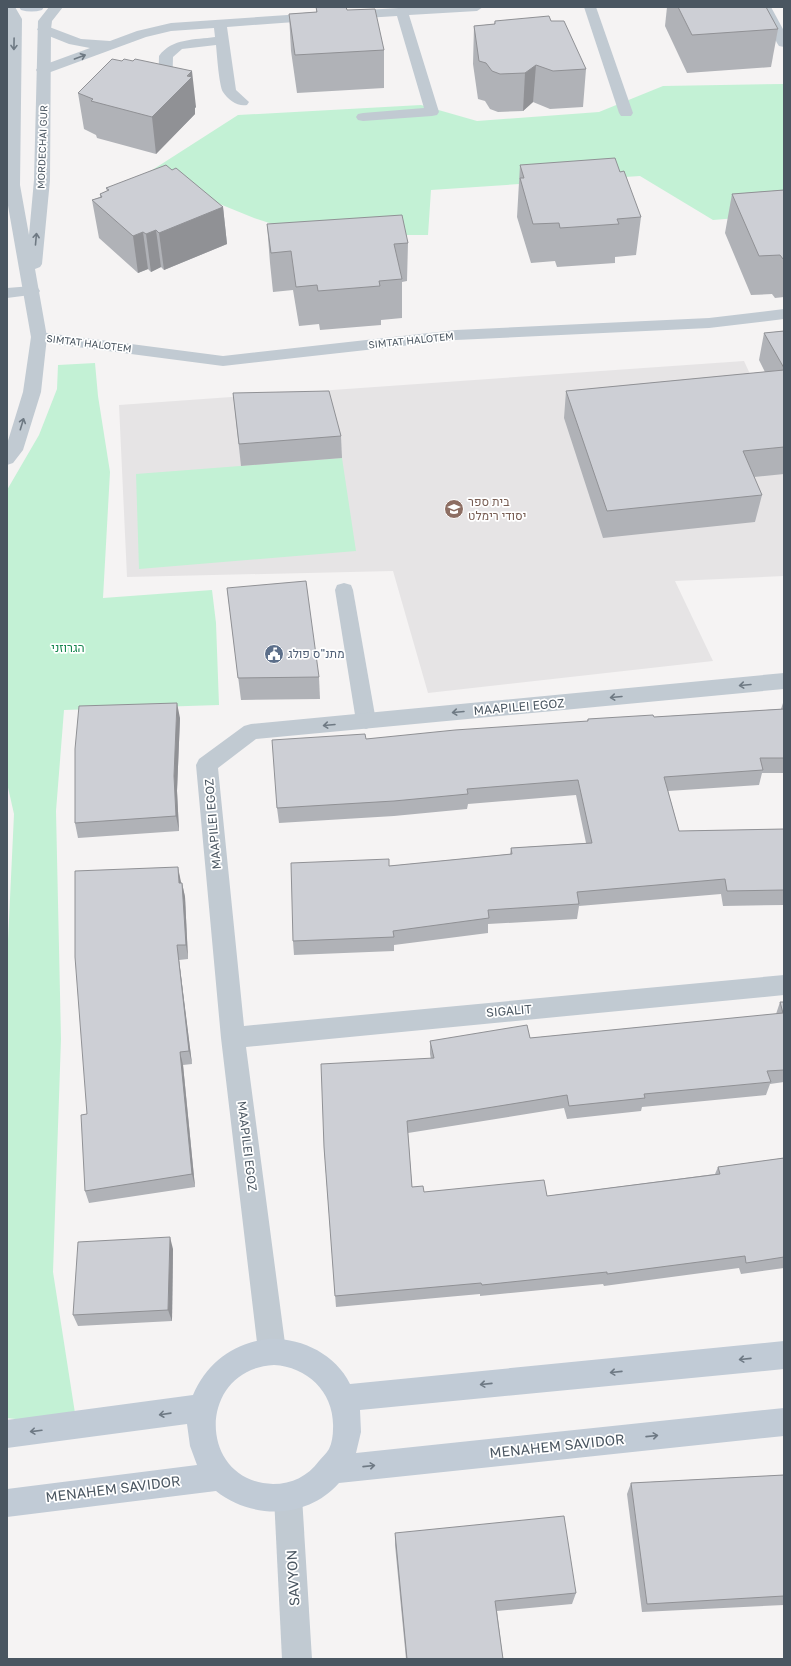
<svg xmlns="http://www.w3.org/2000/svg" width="791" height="1666" font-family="'Golos Text',Heebo,sans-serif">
	<rect width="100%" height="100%" fill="#f5f3f3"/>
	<!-- education -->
	<polygon fill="#e6e4e5" points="744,361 784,448 784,576 675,581 713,661 428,693 393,571 127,577 119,405"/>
	<!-- green -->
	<g fill="#c3f1d5">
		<polygon points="784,84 784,214 713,220 640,176 431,190 428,235 306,235 254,218 146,174 238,115 421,105 477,121 599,112 663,86"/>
		<polygon points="95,363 98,396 110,472 103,598 212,590 216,623 219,705 64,710 56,811 61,1039 53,1272 77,1426 7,1418 7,962 14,814 7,783 7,490 39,435 57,389 58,365"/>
		<polygon points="342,458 356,551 139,569 136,474"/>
	</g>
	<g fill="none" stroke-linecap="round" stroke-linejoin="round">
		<!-- lane -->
		<g fill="#c1cad2" fill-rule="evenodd">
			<polygon points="415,7 483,7 477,11 409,15 439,112 437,115 432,116 363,121 358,120 356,117 358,114 363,113 424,108 397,16 349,19 343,15 349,11"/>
			<polygon points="584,7 596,7 633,113 631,116 621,116 619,113"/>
			<polygon points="759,7 771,7 784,31 784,47 779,46 777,43"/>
			<path d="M317,13L322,14L324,17L322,20L227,27L236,90L249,102L247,105C238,107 228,100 223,92C219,85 217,55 216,45L182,49L173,57L172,92L170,95H160L158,92L159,56C172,38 195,40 215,37L214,28L171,31L146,37L48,73H38L36,70L38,67L90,48L69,44L39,32L37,29L44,25L81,39L110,41L137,31L171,23Z"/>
			<polygon points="32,286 38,288 40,291 38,294 7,298 7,288"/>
			<polygon points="784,309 784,319 709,328 456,340 223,366 39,342 33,341 31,337 33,333 39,332 223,356 456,330 709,318"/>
			<polygon points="344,583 351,585 353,590 376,721 373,726 366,729 359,726 356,721 335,590 337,585"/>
		</g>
		<!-- street -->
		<g fill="#c1cad2" fill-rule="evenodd">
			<polygon points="7,7 15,7 22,19 20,185 29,235 34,180 38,21 49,7 63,7 52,21 51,29 50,180 42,264 40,267 35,269 47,337 41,392 23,450 13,463 7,465 7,444 23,392 31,337 7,200"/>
			<polygon points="784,673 784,689 256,739 218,768 244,1026 784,975 784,995 246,1047 286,1351 282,1361 272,1365 262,1361 258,1351 221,1038 196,765 199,759 244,726 251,724"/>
			<polygon points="288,1483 298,1487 302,1497 312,1659 282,1659 274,1497 278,1487"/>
		</g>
		<!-- secondary -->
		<g fill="#c1cbd6" fill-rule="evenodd">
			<path d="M19,7H44L42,10C35,12 28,12 21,10Z"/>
			<path d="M267,1339C299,1337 335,1353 350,1384L784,1341V1369L360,1410L361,1432L356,1453L784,1408V1436L339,1483C307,1519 253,1520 216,1491L7,1517V1489L197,1465L190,1446L187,1424L7,1448V1420L193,1395C207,1363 232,1344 267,1339ZM274,1365C308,1367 335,1393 333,1429C333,1435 332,1443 329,1449C326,1454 322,1457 319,1461C308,1476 292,1484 273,1484C197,1482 196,1369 274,1365Z"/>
		</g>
	</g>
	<!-- wall -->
	<g fill="#b0b2b7">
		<polygon points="316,7 347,10 384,50 384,88 297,93 291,51 289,14 316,12"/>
		<polygon points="667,7 766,7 778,29 771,67 687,73 665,26"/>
		<polygon points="495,21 551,21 586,69 583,107 550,109 533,102 523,111 498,112 490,109 485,101 478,99 473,64 474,26 494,24"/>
		<polygon points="78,93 196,107 195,108 195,114 156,154 97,138 96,135 84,129"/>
		<polygon points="520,165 620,172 641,217 636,255 615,257 615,263 557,267 555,261 531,263 517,217"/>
		<polygon points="172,170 223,207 227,244 164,270 161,267 151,272 148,269 138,273 99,238 92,200 100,197 100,194 107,191 106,188"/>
		<polygon points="784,190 784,297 775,298 772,294 751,295 725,233 732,194"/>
		<polygon points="267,224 408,243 407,281 402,282 402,318 381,320 381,325 320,330 319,324 299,326 293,290 273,292 270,263"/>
		<polygon points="784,331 784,474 754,477 762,495 755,522 603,538 564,418 566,391 765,372 759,360 764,333"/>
		<polygon points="233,393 341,436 342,458 241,466"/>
		<polygon points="227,588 319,677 320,699 241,700"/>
		<polygon points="783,703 784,703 784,773 762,773 759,785 668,791 679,831 784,829 784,905 723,906 721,894 579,906 577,919 488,924 488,933 394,945 394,951 294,955 293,941 389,866 510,854 511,848 586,843 576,795 468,804 467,809 394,816 279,823 277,808 366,739 587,721 588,719 654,717 781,709"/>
		<polygon points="180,718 177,791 179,831 78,838 75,823"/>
		<polygon points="181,883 182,883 185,897 188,959 179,960 192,1064 183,1065 195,1187 89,1203 85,1191 87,1114"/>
		<polygon points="780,1002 784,1002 784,1082 770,1084 766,1095 642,1107 641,1111 567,1119 564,1108 408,1133 412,1187 424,1192 547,1196 715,1174 718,1167 784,1158 784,1268 741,1274 739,1268 604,1286 603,1284 480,1296 480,1294 336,1307 324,1147 431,1059 430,1054 430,1041 530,1038 776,1014"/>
		<polygon points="173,1249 172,1321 78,1326 73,1315"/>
		<polygon points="784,1475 784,1605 642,1612 627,1494 631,1483"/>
		<polygon points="395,1533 576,1593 572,1604 497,1611 503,1659 406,1659 395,1545"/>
	</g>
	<!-- shaded-wall -->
	<g fill="#909195">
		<polygon points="536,65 533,102 523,111 525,73"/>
		<polygon points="192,71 196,107 195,108 195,114 156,154 152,117"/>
		<polygon points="223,207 227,244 164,270 159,233"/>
		<polygon points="156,230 161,267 151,272 146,234"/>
		<polygon points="143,232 148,269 138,273 133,236"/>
		<polygon points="177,703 180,718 177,791 179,831 176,816 174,776"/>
		<polygon points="178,867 181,882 182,897 179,883"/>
		<polygon points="182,883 185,897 188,959 186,945"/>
		<polygon points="177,945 179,960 192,1064 189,1051"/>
		<polygon points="180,1052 183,1065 195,1187 192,1174"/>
		<polygon points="170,1237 173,1249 172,1321 168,1310"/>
	</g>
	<!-- building -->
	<g fill="#cdcfd5" stroke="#909195">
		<polygon points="316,7 346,7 347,10 375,9 384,50 295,55 289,14 317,12"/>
		<polygon points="678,7 766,7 778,29 692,35"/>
		<polygon points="549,16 551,21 564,21 586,69 553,71 536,65 525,73 500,74 492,71 486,63 479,61 474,26 495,24 495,21"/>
		<polygon points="112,59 122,61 124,59 133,61 135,59 192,71 187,76 192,77 152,117 91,101 93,99 78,93"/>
		<polygon points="615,158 620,172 624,171 641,217 617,219 619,224 560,228 559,223 533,224 520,178 524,178 520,165"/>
		<polygon points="166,165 172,170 176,168 223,207 159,233 156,230 146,234 143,232 133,236 92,200 102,197 100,194 109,190 106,188"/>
		<polygon points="784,190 784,259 783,259 780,255 759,256 732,194"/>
		<polygon points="402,215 408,243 394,244 402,279 379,281 380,286 318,291 317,285 296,287 291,251 271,253 267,224"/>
		<polygon points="784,331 784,368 764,333"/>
		<polygon points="784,370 784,447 743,451 762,495 607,511 566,391"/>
		<polygon points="329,391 341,436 239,444 233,393"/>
		<polygon points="306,581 319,677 238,678 227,588"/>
		<polygon points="177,703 174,776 176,816 75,823 75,749 79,706"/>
		<polygon points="784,709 784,758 760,758 763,770 664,777 679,831 784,829 784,890 727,891 725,879 577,892 579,904 488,910 489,918 393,931 394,937 293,941 291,863 389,859 389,866 512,854 511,848 592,843 578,780 467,789 468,794 394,801 277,808 272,740 365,734 366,739 455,730 588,721 588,719 653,715 654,717"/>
		<polygon points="178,867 179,883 182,883 186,945 177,945 189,1051 180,1052 192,1174 85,1191 81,1115 87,1114 75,957 75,871"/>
		<polygon points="780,1002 784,1002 784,1070 767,1071 771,1082 644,1094 645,1098 569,1106 567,1095 407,1121 412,1187 423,1186 424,1192 544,1180 547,1196 720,1174 718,1167 784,1158 784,1257 746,1263 745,1256 607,1274 607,1272 482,1285 481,1283 335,1296 324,1147 321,1064 434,1058 430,1041 527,1025 530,1038 783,1013"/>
		<polygon points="170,1237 168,1310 73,1315 78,1242"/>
		<polygon points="784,1475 784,1596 647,1604 631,1483"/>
		<polygon points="564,1516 576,1593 495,1601 503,1659 407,1659 395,1533"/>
	</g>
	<!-- one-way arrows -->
	<defs><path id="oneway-shaft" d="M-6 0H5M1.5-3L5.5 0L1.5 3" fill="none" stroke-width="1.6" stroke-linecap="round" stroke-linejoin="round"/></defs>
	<g stroke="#6e7983">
		<use href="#oneway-shaft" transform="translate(14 44) rotate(91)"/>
		<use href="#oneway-shaft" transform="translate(80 57) rotate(-20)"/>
		<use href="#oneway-shaft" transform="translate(36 239) rotate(-85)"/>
		<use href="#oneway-shaft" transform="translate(22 424) rotate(-73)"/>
		<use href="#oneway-shaft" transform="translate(745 685) rotate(175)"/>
		<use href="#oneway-shaft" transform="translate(616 697) rotate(175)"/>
		<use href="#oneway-shaft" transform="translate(458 712) rotate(175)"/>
		<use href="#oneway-shaft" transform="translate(329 725) rotate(175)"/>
	</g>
	<g stroke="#6e7984">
		<use href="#oneway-shaft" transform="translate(745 1359) rotate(174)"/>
		<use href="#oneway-shaft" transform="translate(616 1372) rotate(174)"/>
		<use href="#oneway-shaft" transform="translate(486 1384) rotate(174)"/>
		<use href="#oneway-shaft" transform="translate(165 1414) rotate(172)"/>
		<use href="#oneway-shaft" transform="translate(36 1431) rotate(173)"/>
		<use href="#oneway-shaft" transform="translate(652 1436) rotate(-6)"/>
		<use href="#oneway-shaft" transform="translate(369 1466) rotate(-6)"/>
	</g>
	<!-- icons -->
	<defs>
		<symbol id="school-disc" viewBox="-11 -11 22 22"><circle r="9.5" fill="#8d6e63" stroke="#fff"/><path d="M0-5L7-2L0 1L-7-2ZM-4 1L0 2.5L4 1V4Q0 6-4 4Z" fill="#fff"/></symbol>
		<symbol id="civic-disc" viewBox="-11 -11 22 22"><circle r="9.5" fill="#5c6f8a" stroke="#fff"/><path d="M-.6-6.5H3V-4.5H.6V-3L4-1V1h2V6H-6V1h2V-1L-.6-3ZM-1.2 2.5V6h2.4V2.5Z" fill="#fff"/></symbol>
	</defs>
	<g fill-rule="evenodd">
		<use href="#school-disc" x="443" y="498" width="22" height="22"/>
		<use href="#civic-disc" x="263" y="643" width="22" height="22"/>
	</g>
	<g text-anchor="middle" stroke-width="3.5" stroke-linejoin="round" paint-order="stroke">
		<!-- far-street labels -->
		<g font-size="10" fill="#4a5661" stroke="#fff">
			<text transform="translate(42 147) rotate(-88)" y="4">MORDECHAI GUR</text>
			<text transform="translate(411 340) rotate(-6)" y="4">SIMTAT HALOTEM</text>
			<text transform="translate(89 343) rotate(7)" y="4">SIMTAT HALOTEM</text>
		</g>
		<!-- education labels -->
		<g font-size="12" fill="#785e54" stroke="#fff" text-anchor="start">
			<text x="468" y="506">בית ספר<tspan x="468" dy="14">יסודי רימלט</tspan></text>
		</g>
		<!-- park labels -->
		<g font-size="12" fill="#17864f" stroke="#fff">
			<text x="68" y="652">הגרוזני</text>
		</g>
		<!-- service labels -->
		<g font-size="12" fill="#4e5e75" stroke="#fff" text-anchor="start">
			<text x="288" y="658">מתנ"ס פולג</text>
		</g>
		<!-- street labels -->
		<g font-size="12" fill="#4a5661" stroke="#fff">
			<text transform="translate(519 707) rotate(-5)" y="4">MAAPILEI EGOZ</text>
			<text transform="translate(213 824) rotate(-95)" y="4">MAAPILEI EGOZ</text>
			<text transform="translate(509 1011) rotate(-5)" y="4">SIGALIT</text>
			<text transform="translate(247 1146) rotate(83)" y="4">MAAPILEI EGOZ</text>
		</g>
		<!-- near-street labels -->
		<g font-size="14" fill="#4a5661" stroke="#fff">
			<text transform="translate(557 1446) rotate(-6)" y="5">MENAHEM SAVIDOR</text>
			<text transform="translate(113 1489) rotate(-7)" y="5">MENAHEM SAVIDOR</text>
			<text transform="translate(293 1578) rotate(-93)" y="5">SAVYON</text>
		</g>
	</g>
	<!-- border -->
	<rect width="791" height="1666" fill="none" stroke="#4a5661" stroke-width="16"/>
</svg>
